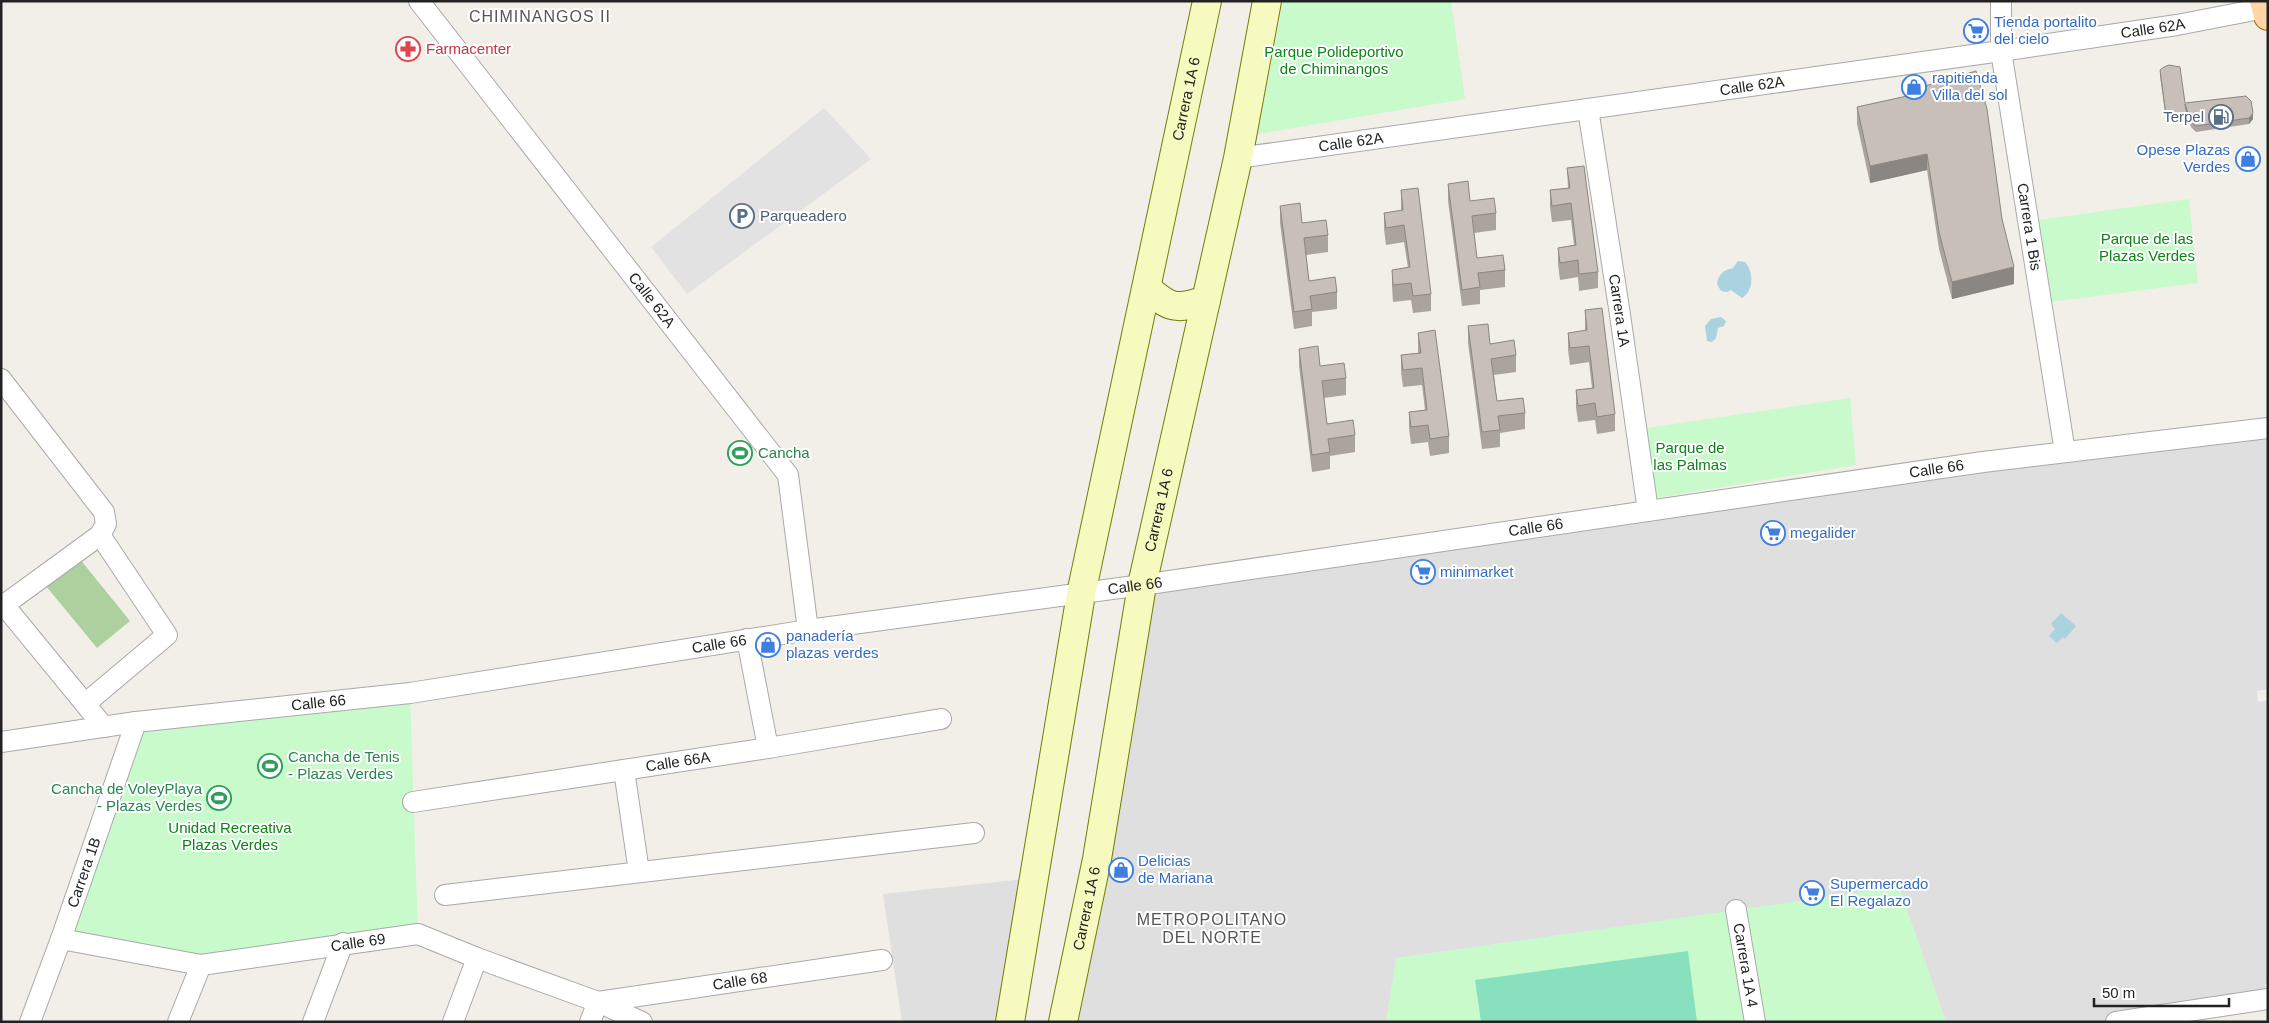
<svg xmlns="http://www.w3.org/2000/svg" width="2269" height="1023" font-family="Helvetica,sans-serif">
	<rect width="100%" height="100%" fill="#f2efe9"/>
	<!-- residential -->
	<g fill="#e0dfdf">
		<polygon points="2268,428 2268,689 2257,691 2258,702 2268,700 2268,983 2265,984 2267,999 2116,1022 1946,1022 1899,888 1397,958 1386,1022 1063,1022 1142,585"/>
		<polygon points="1024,879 999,1022 902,1022 883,894"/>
	</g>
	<!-- forest -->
	<polygon fill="#add19e" points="79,558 130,621 97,648 46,586"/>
	<!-- park -->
	<g fill="#c8facc">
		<polygon points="1283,1 1451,1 1465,99 1258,134"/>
		<polygon points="2189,199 2198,283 2050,302 2039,220"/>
		<polygon points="1850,398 1856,465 1656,498 1647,428"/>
		<polygon points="410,693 418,934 201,965 61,939 136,722"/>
		<polygon points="1899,887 1946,1022 1386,1022 1396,958"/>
	</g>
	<!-- pitch -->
	<polygon fill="#88e0be" points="1688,951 1697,1022 1481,1022 1475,980"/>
	<!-- parking -->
	<polygon fill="#e2e2e2" points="824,108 871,159 687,294 651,247"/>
	<!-- water -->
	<g fill="#aad3df">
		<path d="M1738,261L1745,262C1754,272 1754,291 1742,298L1731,290L1727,292L1721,291L1717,284C1718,275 1723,270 1733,268Z"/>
		<polygon points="1721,317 1726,321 1724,326 1718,328 1716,338 1712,342 1707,341 1705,326 1711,319"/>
		<polygon points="2061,613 2076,626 2065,639 2063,637 2057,643 2049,636 2055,629 2051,624"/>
	</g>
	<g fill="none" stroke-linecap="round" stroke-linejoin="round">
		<defs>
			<g id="street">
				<path id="s1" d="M419,1L788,475L808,630"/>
				<path id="s2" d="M2001,1V51L2065,452"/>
				<path id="s3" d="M1588,109L1619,308L1648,511"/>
				<path id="s4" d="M1238,158L2001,51L2177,25L2265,8"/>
				<polyline points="1,379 104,512 106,524 100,535 4,605 104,727"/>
				<polyline points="747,639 768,748"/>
				<polyline points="86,703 167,635 100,535"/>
				<path id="s5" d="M1,742L136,722L410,693L808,630L1142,585L1983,462L2268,428"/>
				<polyline points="624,770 639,872"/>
				<path id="s6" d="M413,802L768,748L941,719"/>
				<polyline points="445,895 974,833"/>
				<path id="s7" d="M1736,910L1755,1022"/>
				<path id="s8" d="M61,939L201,965L418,934L477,958L598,1002L642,1022"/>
				<path id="s9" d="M30,1022L61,939L136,722"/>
				<polyline points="178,1022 201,965"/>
				<polyline points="313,1022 343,943"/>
				<polyline points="453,1022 477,958"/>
				<path id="s10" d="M590,1022L598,1002L882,960"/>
				<polyline points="2116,1022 2268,999"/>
			</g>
			<g id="secondary">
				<path d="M1147,288C1170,309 1177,310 1206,300"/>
				<path id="s11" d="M1010,1022L1081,594L1207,1"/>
				<path id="s12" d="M1063,1022L1097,859L1142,585L1238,158L1267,1"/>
			</g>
			<polyline id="primary" points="2264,1 2268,16"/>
		</defs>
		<!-- street casing -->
		<use href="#street" stroke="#a9a9a9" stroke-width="22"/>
		<!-- secondary casing -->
		<use href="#secondary" stroke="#707d05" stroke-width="30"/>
		<!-- primary casing -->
		<use href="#primary" stroke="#a06b00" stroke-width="30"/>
		<!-- street -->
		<use href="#street" stroke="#fff" stroke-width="20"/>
		<!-- secondary -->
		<use href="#secondary" stroke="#f7fabf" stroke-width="28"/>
		<!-- primary -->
		<use href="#primary" stroke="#fcd6a4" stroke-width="28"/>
	</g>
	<!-- wall -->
	<g fill="#aba49e">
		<polygon points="2160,70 2185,103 2253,119 2249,124 2196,132 2191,127 2187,114 2187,120 2166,120 2160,76"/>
		<polygon points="1915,89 2002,219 2014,284 1952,299 1939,249 1927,170 1870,183 1857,124 1857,107 1915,95"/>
		<polygon points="1567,168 1598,272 1598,288 1579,291 1578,277 1560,280 1558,264 1558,248 1574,245 1571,220 1552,222 1550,207 1550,190 1568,188"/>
		<polygon points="1448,184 1470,201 1496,213 1496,230 1474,233 1477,258 1505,270 1505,287 1480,290 1480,304 1462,306 1448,201"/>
		<polygon points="1401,190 1431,294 1431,311 1413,313 1411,300 1393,302 1392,287 1392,270 1408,268 1404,242 1386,245 1384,229 1384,213 1401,211"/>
		<polygon points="1280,206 1302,223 1328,235 1328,252 1306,255 1309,281 1337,292 1337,309 1312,312 1312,326 1294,329 1280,223"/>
		<polygon points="1585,310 1615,414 1615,431 1597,434 1595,420 1578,422 1576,407 1576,390 1592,388 1589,362 1570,365 1568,350 1568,333 1585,331"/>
		<polygon points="1468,326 1490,344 1516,355 1516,372 1494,375 1497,401 1525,413 1525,429 1500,433 1500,447 1482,449 1468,343"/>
		<polygon points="1418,333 1449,436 1449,453 1430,456 1428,442 1411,444 1409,429 1409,412 1425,410 1422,385 1403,387 1401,372 1401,355 1418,353"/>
		<polygon points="1299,349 1320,366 1346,378 1346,395 1324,398 1327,424 1355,435 1355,452 1330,456 1330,469 1312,472 1299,366"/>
	</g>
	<!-- shaded-wall -->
	<g fill="#8b8681">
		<polygon points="2253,113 2253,119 2249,124 2249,118"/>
		<polygon points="1927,154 1927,170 1870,183 1870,166"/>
		<polygon points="2014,267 2014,284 1952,299 1952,282"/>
	</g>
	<!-- building -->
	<g fill="#c7bfb8" stroke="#8b8681">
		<polygon points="2169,65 2180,67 2185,103 2246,96 2251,101 2253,113 2249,118 2196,126 2191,122 2185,104 2187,115 2166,115 2160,70 2164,67"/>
		<polygon points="1976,71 1987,109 2002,219 2014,267 1952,282 1939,232 1927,154 1870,166 1857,107 1916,94 1915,89"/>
		<polygon points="1584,166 1598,272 1579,274 1578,260 1560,263 1558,248 1576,245 1571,203 1552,206 1550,190 1570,188 1567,168"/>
		<polygon points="1468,181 1470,201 1494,198 1496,213 1472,216 1477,258 1503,255 1505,270 1478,273 1480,287 1462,290 1448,184"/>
		<polygon points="1418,188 1431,294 1413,296 1411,283 1393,285 1392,270 1410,267 1404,225 1386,228 1384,213 1403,210 1401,190"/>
		<polygon points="1300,203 1302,223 1326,220 1328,235 1304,238 1309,281 1335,277 1337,292 1310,296 1312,309 1294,312 1280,206"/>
		<polygon points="1602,308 1615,414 1597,417 1595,403 1578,406 1576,390 1594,388 1589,346 1570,348 1568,333 1587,330 1585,310"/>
		<polygon points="1488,324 1490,344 1514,340 1516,355 1491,359 1497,401 1523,398 1525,413 1498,416 1500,430 1482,432 1468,326"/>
		<polygon points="1435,330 1449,436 1430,439 1428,425 1411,427 1409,412 1427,410 1422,368 1403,370 1401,355 1421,353 1418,333"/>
		<polygon points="1318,346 1320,366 1344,363 1346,378 1322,381 1327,424 1353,420 1355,435 1328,439 1330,452 1312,455 1299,349"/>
	</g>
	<!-- icons -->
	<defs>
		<symbol id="supermarket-ring" viewBox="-11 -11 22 22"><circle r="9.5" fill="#fff" stroke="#3f7fe0" stroke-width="1.5"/><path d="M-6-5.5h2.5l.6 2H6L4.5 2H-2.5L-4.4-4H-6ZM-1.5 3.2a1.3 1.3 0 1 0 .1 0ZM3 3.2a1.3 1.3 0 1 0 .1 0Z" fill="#3f7fe0"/></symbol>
		<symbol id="pharmacy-ring" viewBox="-11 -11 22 22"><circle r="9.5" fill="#fff" stroke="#e0444e" stroke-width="1.5"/><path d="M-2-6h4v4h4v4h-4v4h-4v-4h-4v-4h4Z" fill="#e0444e"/></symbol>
		<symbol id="shop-ring" viewBox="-11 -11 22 22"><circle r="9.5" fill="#fff" stroke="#3f7fe0" stroke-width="1.5"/><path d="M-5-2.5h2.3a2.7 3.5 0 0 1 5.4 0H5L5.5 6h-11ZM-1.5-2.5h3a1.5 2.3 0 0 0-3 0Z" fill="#3f7fe0"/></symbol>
		<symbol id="fuel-ring" viewBox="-11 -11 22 22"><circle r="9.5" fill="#fff" stroke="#5c6f8a" stroke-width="1.5"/><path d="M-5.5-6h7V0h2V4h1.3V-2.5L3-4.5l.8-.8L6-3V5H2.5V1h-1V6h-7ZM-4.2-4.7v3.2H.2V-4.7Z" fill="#5c6f8a"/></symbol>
		<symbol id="parking-ring" viewBox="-11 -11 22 22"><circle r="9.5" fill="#fff" stroke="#5c6f8a" stroke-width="1.5"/><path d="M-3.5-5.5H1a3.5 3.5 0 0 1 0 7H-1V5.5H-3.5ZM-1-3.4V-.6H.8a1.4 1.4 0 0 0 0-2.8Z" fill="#5c6f8a"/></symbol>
		<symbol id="stadium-ring" viewBox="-11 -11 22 22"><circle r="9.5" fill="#fff" stroke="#2e9e5b" stroke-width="1.5"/><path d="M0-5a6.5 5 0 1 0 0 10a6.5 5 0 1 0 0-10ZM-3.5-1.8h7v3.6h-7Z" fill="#2e9e5b"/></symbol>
	</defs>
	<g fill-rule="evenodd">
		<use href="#supermarket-ring" x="1962" y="17" width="28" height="28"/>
		<use href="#pharmacy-ring" x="394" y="35" width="28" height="28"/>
		<use href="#shop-ring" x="1900" y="73" width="28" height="28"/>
		<use href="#fuel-ring" x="2207" y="103" width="28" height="28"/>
		<use href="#shop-ring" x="2234" y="145" width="28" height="28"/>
		<use href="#parking-ring" x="728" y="202" width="28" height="28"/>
		<use href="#stadium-ring" x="726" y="439" width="28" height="28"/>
		<use href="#supermarket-ring" x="1759" y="519" width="28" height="28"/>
		<use href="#supermarket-ring" x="1409" y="558" width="28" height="28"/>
		<use href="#shop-ring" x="754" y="631" width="28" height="28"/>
		<use href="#stadium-ring" x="256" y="752" width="28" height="28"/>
		<use href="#stadium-ring" x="205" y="784" width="28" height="28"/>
		<use href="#shop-ring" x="1107" y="856" width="28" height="28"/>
		<use href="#supermarket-ring" x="1798" y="879" width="28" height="28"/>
	</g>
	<g text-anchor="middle" stroke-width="4" stroke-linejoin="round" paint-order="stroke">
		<!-- shop labels -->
		<g font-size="15" fill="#366cbe" stroke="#fff" text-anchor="start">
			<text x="1994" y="27">Tienda portalito<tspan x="1994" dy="17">del cielo</tspan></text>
			<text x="1932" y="83">rapitienda<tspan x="1932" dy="17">Villa del sol</tspan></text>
			<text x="2230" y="155" text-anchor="end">Opese Plazas<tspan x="2230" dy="17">Verdes</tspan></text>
			<text x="1790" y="538">megalider</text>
			<text x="1440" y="577">minimarket</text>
			<text x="786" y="641">panadería<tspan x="786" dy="17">plazas verdes</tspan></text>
			<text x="1138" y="866">Delicias<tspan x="1138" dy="17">de Mariana</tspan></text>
			<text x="1830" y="889">Supermercado<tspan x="1830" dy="17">El Regalazo</tspan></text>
		</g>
		<!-- street labels -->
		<g font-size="15" fill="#222" stroke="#fff">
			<text dy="5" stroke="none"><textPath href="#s4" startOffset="924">Calle 62A</textPath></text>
			<text dy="5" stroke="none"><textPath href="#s4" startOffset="519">Calle 62A</textPath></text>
			<text dy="5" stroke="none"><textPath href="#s11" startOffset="940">Carrera 1A 6</textPath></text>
			<text dy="5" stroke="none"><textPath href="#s4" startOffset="114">Calle 62A</textPath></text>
			<text dy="5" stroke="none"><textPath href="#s2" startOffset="228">Carrera 1 Bis</textPath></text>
			<text dy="5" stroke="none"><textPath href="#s1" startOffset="379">Calle 62A</textPath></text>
			<text dy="5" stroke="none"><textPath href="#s3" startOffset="204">Carrera 1A</textPath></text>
			<text dy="5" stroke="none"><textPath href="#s5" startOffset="1955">Calle 66</textPath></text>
			<text dy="5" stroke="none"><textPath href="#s12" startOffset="521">Carrera 1A 6</textPath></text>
			<text dy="5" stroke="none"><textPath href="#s5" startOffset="1550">Calle 66</textPath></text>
			<text dy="5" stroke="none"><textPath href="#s5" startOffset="1145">Calle 66</textPath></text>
			<text dy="5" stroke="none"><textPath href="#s5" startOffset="725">Calle 66</textPath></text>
			<text dy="5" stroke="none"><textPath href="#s5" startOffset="320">Calle 66</textPath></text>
			<text dy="5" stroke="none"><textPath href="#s6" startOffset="268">Calle 66A</textPath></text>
			<text dy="5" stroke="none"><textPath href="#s9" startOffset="159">Carrera 1B</textPath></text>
			<text dy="5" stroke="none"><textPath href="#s12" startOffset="116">Carrera 1A 6</textPath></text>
			<text dy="5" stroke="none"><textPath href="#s8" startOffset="301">Calle 69</textPath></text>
			<text dy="5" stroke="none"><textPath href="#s7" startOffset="56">Carrera 1A 4</textPath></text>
			<text dy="5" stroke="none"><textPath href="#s10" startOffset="165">Calle 68</textPath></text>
		</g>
		<!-- health labels -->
		<g font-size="15" fill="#be3a42" stroke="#fff" text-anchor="start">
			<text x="426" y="54">Farmacenter</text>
		</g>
		<!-- park labels -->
		<g font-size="15" fill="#0c8416" stroke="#fff">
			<text x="1334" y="57">Parque Polideportivo<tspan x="1334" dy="17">de Chiminangos</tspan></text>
			<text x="2147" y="244">Parque de las<tspan x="2147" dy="17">Plazas Verdes</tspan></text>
			<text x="1690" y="453">Parque de<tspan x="1690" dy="17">las Palmas</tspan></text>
			<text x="230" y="833">Unidad Recreativa<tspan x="230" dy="17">Plazas Verdes</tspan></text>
		</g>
		<!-- service labels -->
		<g font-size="15" fill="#4e5e75" stroke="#fff" text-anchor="end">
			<text x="2204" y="122">Terpel</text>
			<text x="760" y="221" text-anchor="start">Parqueadero</text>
		</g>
		<!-- leisure labels -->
		<g font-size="15" fill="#27864d" stroke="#fff" text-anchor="start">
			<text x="758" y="458">Cancha</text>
			<text x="288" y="762">Cancha de Tenis<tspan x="288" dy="17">- Plazas Verdes</tspan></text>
			<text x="202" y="794" text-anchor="end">Cancha de VoleyPlaya<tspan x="202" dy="17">- Plazas Verdes</tspan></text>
		</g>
		<!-- neighbourhood labels -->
		<g font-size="16" letter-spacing="1" fill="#555" stroke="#fff">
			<text x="540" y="22">CHIMINANGOS II</text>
			<text x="1212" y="925">METROPOLITANO<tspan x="1212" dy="18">DEL NORTE</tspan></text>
		</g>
	</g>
	<!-- border -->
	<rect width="2269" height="1023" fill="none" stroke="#222222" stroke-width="5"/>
	<!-- scale -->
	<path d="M2094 998v8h135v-8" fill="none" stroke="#222222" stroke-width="2.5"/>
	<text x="2102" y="998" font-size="15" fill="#222222" stroke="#ffffff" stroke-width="4" paint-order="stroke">50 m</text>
</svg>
